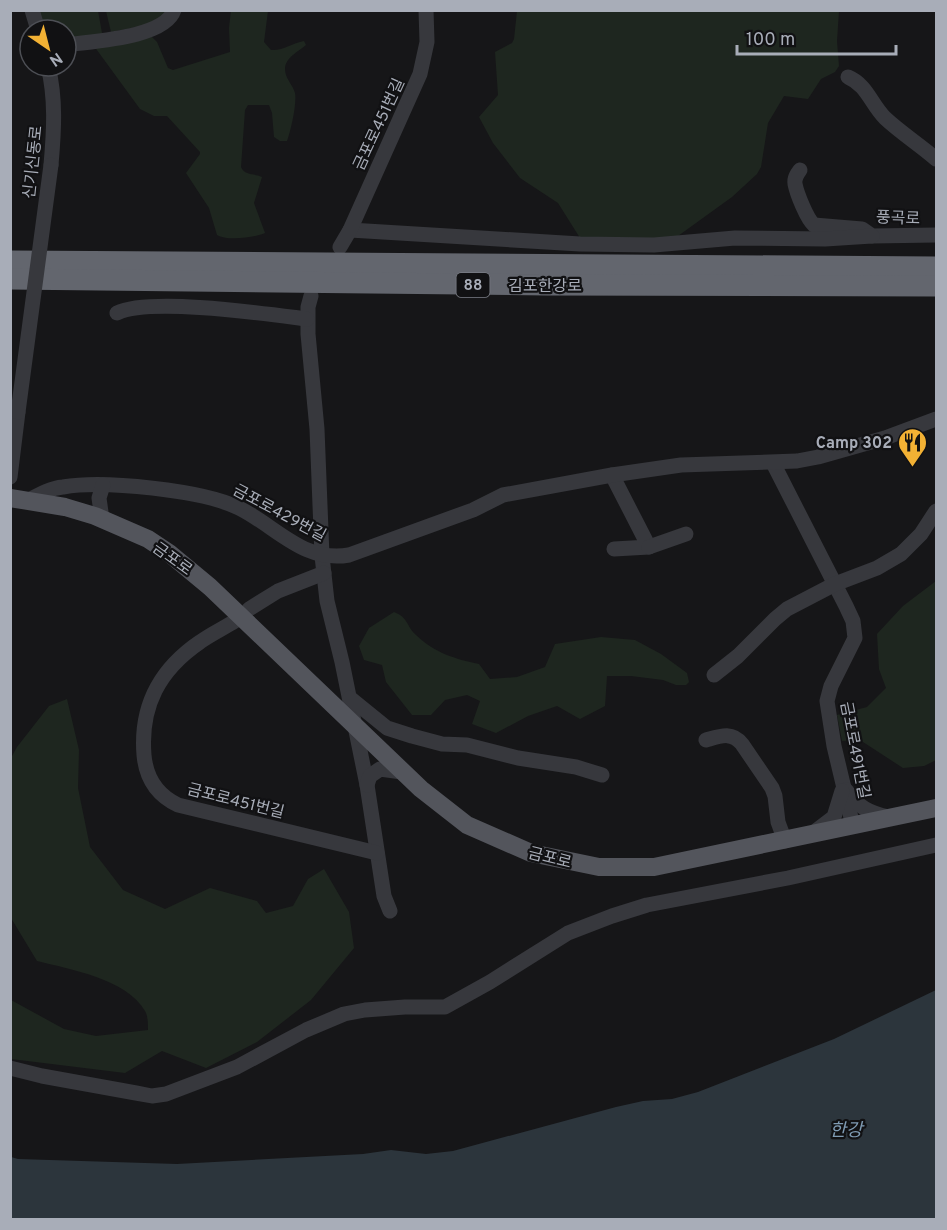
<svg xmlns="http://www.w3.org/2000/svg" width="947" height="1230" font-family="Overpass,'Noto Sans KR',sans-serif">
	<rect width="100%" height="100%" fill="#161618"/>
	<!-- green -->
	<g fill="#1e261f">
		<path d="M231,10L268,11L264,42L271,50C283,51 292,43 304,41L306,45C297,53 281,59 286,75C288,81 293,86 295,93C297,103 291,130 287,141H280L274,137L272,113L269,105H248L245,110L241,167C245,176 254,173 262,177L254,203L265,233C253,238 227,241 217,235L209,208L186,173L200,154V152L167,116H154L140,109L94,46L151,36L157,42L168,68L173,70L230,52L229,28Z"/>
		<polygon points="38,11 98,11 102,33 100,35 66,42 66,30 44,30"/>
		<polygon points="106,11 169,11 158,23 111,32"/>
		<polygon points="517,11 839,11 837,41 839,66 835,72 821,79 808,99 784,96 768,123 761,167 757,174 732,197 678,236 673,239 580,238 558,203 520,178 493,143 479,117 498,95 495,52 512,43 514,39"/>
		<polygon points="936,581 936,760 924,766 903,768 860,740 842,741 837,715 867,707 886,688 879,669 877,634 903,606"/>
		<path d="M394,612C409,618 406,626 416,635C435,653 455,659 479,664L490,679L517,677L545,667L555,644L601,637L635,640L661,654L687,673L689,682L686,685H676L663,680L631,676H607L605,706L580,719L557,706L528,716L496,733L472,724L480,701L467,695L445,700L431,715H412L386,682L382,665L364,660L359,646L369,628Z"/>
		<path d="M67,699L79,750L78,788L90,847L123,890L165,909L210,888L257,901L266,913L293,906L308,879L324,869L349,912L354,948L311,1000L257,1042L206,1068L162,1051L125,1073L11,1059V1000L64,1029L96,1036L148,1030C148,1024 148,1016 145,1011C127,979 69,969 37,961L11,918V758L17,747L49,706Z"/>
	</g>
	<!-- water -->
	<polygon fill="#2c353c" points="936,990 936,1219 11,1219 11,1157 18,1159 177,1164 363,1154 391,1150 426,1154 453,1151 616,1107 643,1101 672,1099 698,1092 834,1039"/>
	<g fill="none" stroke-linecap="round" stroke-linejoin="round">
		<!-- minor -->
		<g stroke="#37383d" stroke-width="15">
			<polyline points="32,10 38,30"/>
			<path d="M66,45C92,41 165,38 174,10"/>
			<path d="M48,66C56,99 54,131 51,165"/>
			<path d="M848,77C867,85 871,104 885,118C901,133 920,145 936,159"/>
			<path d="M800,170C797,174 794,178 795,184C797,194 807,219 814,225L862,229L872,236L936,235"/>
			<polyline points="350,230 580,244 654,245 735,238 825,239 872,236"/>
			<polyline points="340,247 350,230 420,74 427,42 426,10"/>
			<polyline points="311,296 308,307 308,334 317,429 322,556 327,601 342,662 367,785 384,896 390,911"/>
			<path d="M117,313C150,297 267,314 307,319"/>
			<polyline points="773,463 846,606 853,621 855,638 831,686 827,701 834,746 853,826"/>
			<polyline points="612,475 649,547 614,549"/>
			<polyline points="10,477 18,412"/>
			<path d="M29,500C40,494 51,488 63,487C104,480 202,490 239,508C277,527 304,563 349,555L473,510L503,495L612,475L681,465L797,461L818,457L885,438L936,419"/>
			<polyline points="102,519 99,498 103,485"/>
			<polyline points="649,547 686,534"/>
			<polyline points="249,609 278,591 324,573"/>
			<path d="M235,621C224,628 211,634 200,642C159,670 140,706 144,755C146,778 157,795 178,805L377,853"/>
			<polyline points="714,675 738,656 775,619 787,609 835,584 877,568 901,554 921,534 936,511"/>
			<polyline points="350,698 387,728 412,736 442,744 467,745 518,758 576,767 602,775"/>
			<path d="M706,740C720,736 732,731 742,744L772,788L775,796L778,822L785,841"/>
			<polyline points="367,785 370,776 380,769 402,772"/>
			<path d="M846,790C858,807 869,813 889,817"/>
			<polyline points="813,833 834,817 842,791"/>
			<polyline points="10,1068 42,1076 136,1093 152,1096 166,1094 237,1067 306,1030 344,1014 365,1010 405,1007 445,1007 490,982 568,933 612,916 647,905 788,878 936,845"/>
		</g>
		<!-- major -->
		<polyline stroke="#53555c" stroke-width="18" points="10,498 65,507 95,516 148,539 169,553 210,587 421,789 467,825 531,853 599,867 654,867 936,808"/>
		<!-- highway -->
		<g stroke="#63666e" stroke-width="21">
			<polyline points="10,261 936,267"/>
			<polyline points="10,279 548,285 936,286"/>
		</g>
		<!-- minor-bridge -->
		<polyline stroke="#37383d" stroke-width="15" points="18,412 51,165"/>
	</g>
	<!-- icons -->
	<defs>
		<symbol id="restaurant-pin" viewBox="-11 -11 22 30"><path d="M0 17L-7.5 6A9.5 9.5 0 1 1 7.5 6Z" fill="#f2b134" stroke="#111113"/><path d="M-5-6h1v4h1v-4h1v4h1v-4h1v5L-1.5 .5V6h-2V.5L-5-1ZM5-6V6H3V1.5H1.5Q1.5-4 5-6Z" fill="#111"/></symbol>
	</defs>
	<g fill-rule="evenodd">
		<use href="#restaurant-pin" x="896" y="426" width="33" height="45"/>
	</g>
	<g text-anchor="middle" stroke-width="4.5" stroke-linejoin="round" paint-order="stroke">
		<!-- shield labels -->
		<rect fill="#111113" stroke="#7b7e86" stroke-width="1.5" x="456.5" y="273" width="33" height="24" rx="4.5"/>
		<g font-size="15" font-weight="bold" fill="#a8adb8">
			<text x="473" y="290">88</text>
		</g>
		<!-- street labels -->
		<g font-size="16" fill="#a8adb8" stroke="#111113">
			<text transform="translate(378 124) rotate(-65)" y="6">금포로451번길</text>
			<text transform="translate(32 162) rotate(-84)" y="6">신기신동로</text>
			<text transform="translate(898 217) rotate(2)" y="6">풍곡로</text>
			<text x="545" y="291">김포한강로</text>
			<text transform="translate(280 512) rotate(28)" y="6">금포로429번길</text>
			<text transform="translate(173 558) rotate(36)" y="6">금포로</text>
			<text transform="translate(856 750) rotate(79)" y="6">금포로491번길</text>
			<text transform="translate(236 800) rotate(14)" y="6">금포로451번길</text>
			<text transform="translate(550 857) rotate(14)" y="6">금포로</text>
		</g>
		<!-- poi labels -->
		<g font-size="16" font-weight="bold" fill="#a8adb8" stroke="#111113" text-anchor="end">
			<text x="892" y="448">Camp 302</text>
		</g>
		<!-- water labels -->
		<g font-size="18" font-style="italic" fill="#7f9bb3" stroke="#111113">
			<text x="846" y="1136">한강</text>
		</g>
	</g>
	<!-- border -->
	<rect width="947" height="1230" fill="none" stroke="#a8adb8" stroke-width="24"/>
	<!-- north arrow -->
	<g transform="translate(48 48) rotate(145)"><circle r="28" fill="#111113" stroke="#4d4f55" stroke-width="1.5"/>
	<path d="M0-4.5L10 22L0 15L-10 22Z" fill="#f2b134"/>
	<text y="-9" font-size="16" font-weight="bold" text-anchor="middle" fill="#a8adb8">N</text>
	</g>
	<!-- scale -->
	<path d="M737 45v9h159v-9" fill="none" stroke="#a8adb8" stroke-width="3"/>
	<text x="746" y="45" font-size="18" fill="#a8adb8" stroke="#111113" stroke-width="4.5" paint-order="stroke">100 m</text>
</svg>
